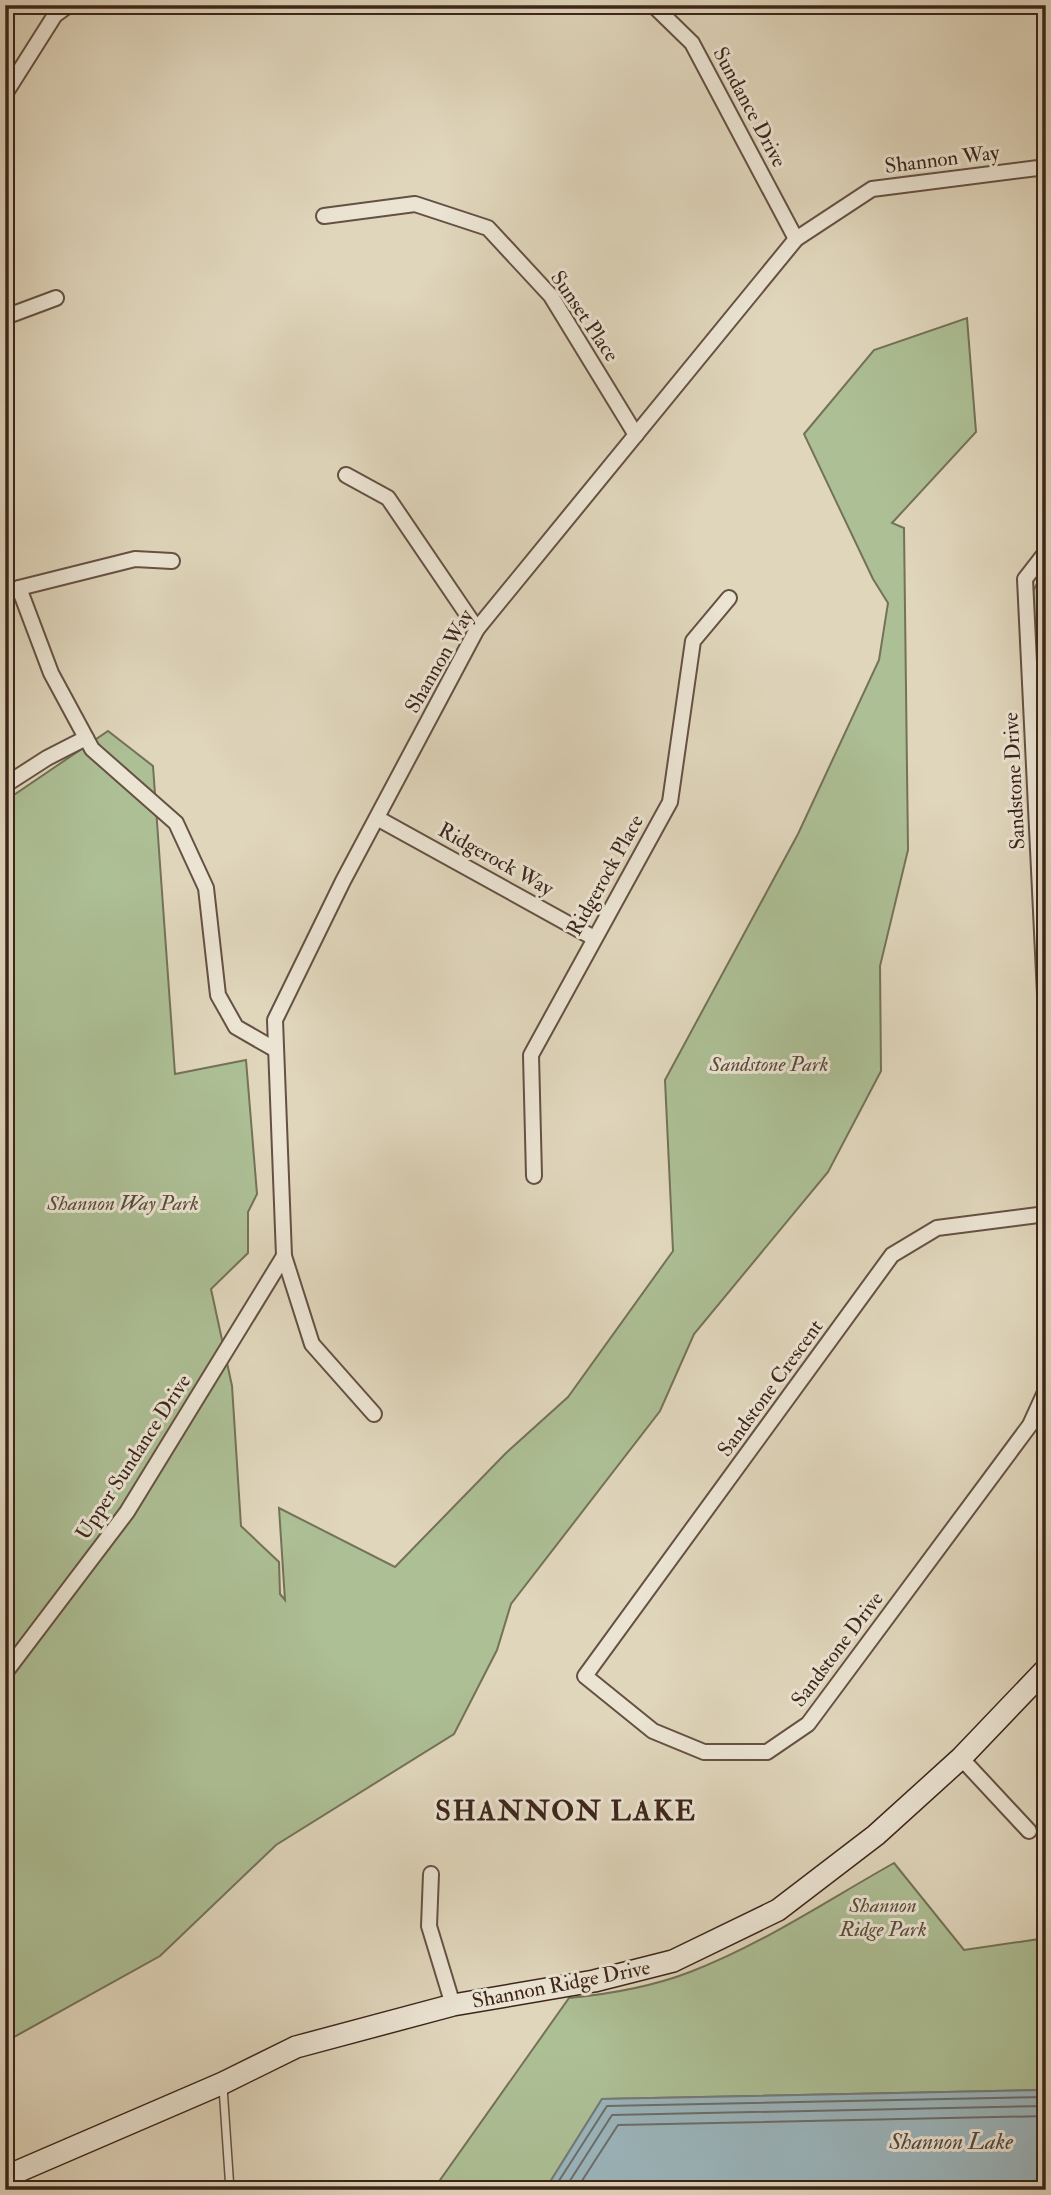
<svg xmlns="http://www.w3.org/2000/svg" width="1051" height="2195" font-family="'IM FELL Double Pica',serif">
	<rect width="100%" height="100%" fill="#e0d6bc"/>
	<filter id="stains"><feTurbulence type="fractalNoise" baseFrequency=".00286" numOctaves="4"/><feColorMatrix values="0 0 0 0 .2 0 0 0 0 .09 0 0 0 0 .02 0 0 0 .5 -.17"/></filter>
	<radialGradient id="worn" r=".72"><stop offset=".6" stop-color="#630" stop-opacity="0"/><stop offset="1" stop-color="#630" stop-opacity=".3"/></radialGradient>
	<!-- green -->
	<g fill="#adbf95" stroke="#747258" stroke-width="2">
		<polygon points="967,318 976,432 892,523 904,528 908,850 880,966 881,1071 828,1172 694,1334 660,1411 511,1604 497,1650 454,1734 276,1845 160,1956 5,2042 5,801 108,731 153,766 175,1074 246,1060 257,1194 248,1212 248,1253 211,1289 232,1386 241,1526 279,1562 280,1594 285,1600 279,1508 395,1567 506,1453 568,1397 673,1251 665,1080 798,834 879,660 888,603 873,579 804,434 874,350"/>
		<polygon points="1046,566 1046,1022 1030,597"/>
		<path d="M894,1863L964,1950L1046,1938V2090L602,2099L545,2190H433L569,1998C610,1994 651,1987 690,1972C761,1945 828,1900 894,1863Z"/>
	</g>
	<!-- water -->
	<polygon fill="#9bb6bd" stroke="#757c7c" stroke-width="2" points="1046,2090 1046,2190 545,2190 602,2099"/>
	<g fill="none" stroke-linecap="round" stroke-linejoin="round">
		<!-- shore -->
		<g stroke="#6c6e6c" stroke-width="2">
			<polyline points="553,2190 607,2106 1046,2097"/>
			<polyline points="564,2190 612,2115 1046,2106"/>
			<polyline points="576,2190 618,2125 1046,2116"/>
		</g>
		<defs>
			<polyline id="lane" points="223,2087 230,2190"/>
			<g id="street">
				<polyline points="653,5 692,43 796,239"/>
				<polyline points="5,94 55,15 69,5"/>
				<polyline points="324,216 415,204 488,228 551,296 636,435"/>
				<polyline points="5,317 56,298"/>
				<polyline points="346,475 388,498 477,629"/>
				<polyline points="1046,552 1025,579 1046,1015"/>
				<polyline points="19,588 51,673 92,749 176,823 206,888 218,995 236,1027 276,1050"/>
				<polyline points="5,596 19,588 135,559 172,561"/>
				<polyline points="5,785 47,758 86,738"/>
				<polyline points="377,818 594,938"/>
				<polyline points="534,1176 531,1055 670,802 693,641 729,598"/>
				<polyline points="1046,1214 937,1228 892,1255 585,1676 653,1731 704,1752 767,1752 808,1724 1030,1425 1046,1390"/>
				<polyline points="374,1414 312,1344 284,1256 275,1020 343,881 477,629 796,239 872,189 1046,167"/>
				<polyline points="5,1673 127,1512 284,1256"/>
				<polyline points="961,1758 1029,1831"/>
				<polyline points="431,1874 429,1926 453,2005"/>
			</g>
			<polyline id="secondary" points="5,2177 223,2083 296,2047 453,2005 594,1981 673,1961 778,1910 876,1835 961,1758 1046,1669"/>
		</defs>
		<!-- lane casing -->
		<use href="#lane" stroke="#655143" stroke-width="10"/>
		<!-- street casing -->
		<use href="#street" stroke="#655143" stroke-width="18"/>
		<!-- secondary casing -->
		<use href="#secondary" stroke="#3c251b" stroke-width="24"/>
		<!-- lane -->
		<use href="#lane" stroke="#ebe4d3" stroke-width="7"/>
		<!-- street -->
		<use href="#street" stroke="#ebe4d3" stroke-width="14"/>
		<!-- secondary -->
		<use href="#secondary" stroke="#ebe4d3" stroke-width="21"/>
	</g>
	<g text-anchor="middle" stroke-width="6" stroke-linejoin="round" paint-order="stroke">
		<!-- street labels -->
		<g font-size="21" fill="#3c251b" stroke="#ebe4d3">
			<text transform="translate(750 107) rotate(62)" y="7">Sundance Drive</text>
			<text transform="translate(942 159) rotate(-7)" y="7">Shannon Way</text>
			<text transform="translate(585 316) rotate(56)" y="7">Sunset Place</text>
			<text transform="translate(439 661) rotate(-60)" y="7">Shannon Way</text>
			<text transform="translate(1014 781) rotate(-93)" y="7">Sandstone Drive</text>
			<text transform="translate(496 859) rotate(29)" y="7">Ridgerock Way</text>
			<text transform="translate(605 875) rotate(-61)" y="7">Ridgerock Place</text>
			<text transform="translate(770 1388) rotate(-54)" y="7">Sandstone Crescent</text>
			<text transform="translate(133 1457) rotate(-57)" y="7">Upper Sundance Drive</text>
			<text transform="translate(837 1649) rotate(-53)" y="7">Sandstone Drive</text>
			<text transform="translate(561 1984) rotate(-11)" y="7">Shannon Ridge Drive</text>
		</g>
		<!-- park labels -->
		<g font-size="21" font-style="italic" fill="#584c3a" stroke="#ebe4d3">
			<text x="769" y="1071">Sandstone Park</text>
			<text x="123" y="1210">Shannon Way Park</text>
			<text x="883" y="1912">Shannon<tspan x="883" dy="24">Ridge Park</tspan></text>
		</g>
		<!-- water labels -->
		<g font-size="23" font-style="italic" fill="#544944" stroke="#ebe4d3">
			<text x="951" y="2149">Shannon Lake</text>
		</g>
		<!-- district labels -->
		<g font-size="28" font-weight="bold" letter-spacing="2" fill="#3c251b" stroke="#ebe4d3">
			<text x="566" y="1820">SHANNON LAKE</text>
		</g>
	</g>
	<!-- margin -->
	<rect width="1051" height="2195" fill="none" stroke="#e0d6bc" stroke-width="28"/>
	<rect x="7" y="7" width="1037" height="2181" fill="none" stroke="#3c251b" stroke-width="3.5"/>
	<rect x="14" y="14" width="1023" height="2167" fill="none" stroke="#3c251b" stroke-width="2"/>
	<rect width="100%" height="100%" filter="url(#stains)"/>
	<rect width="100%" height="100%" fill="url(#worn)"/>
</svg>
